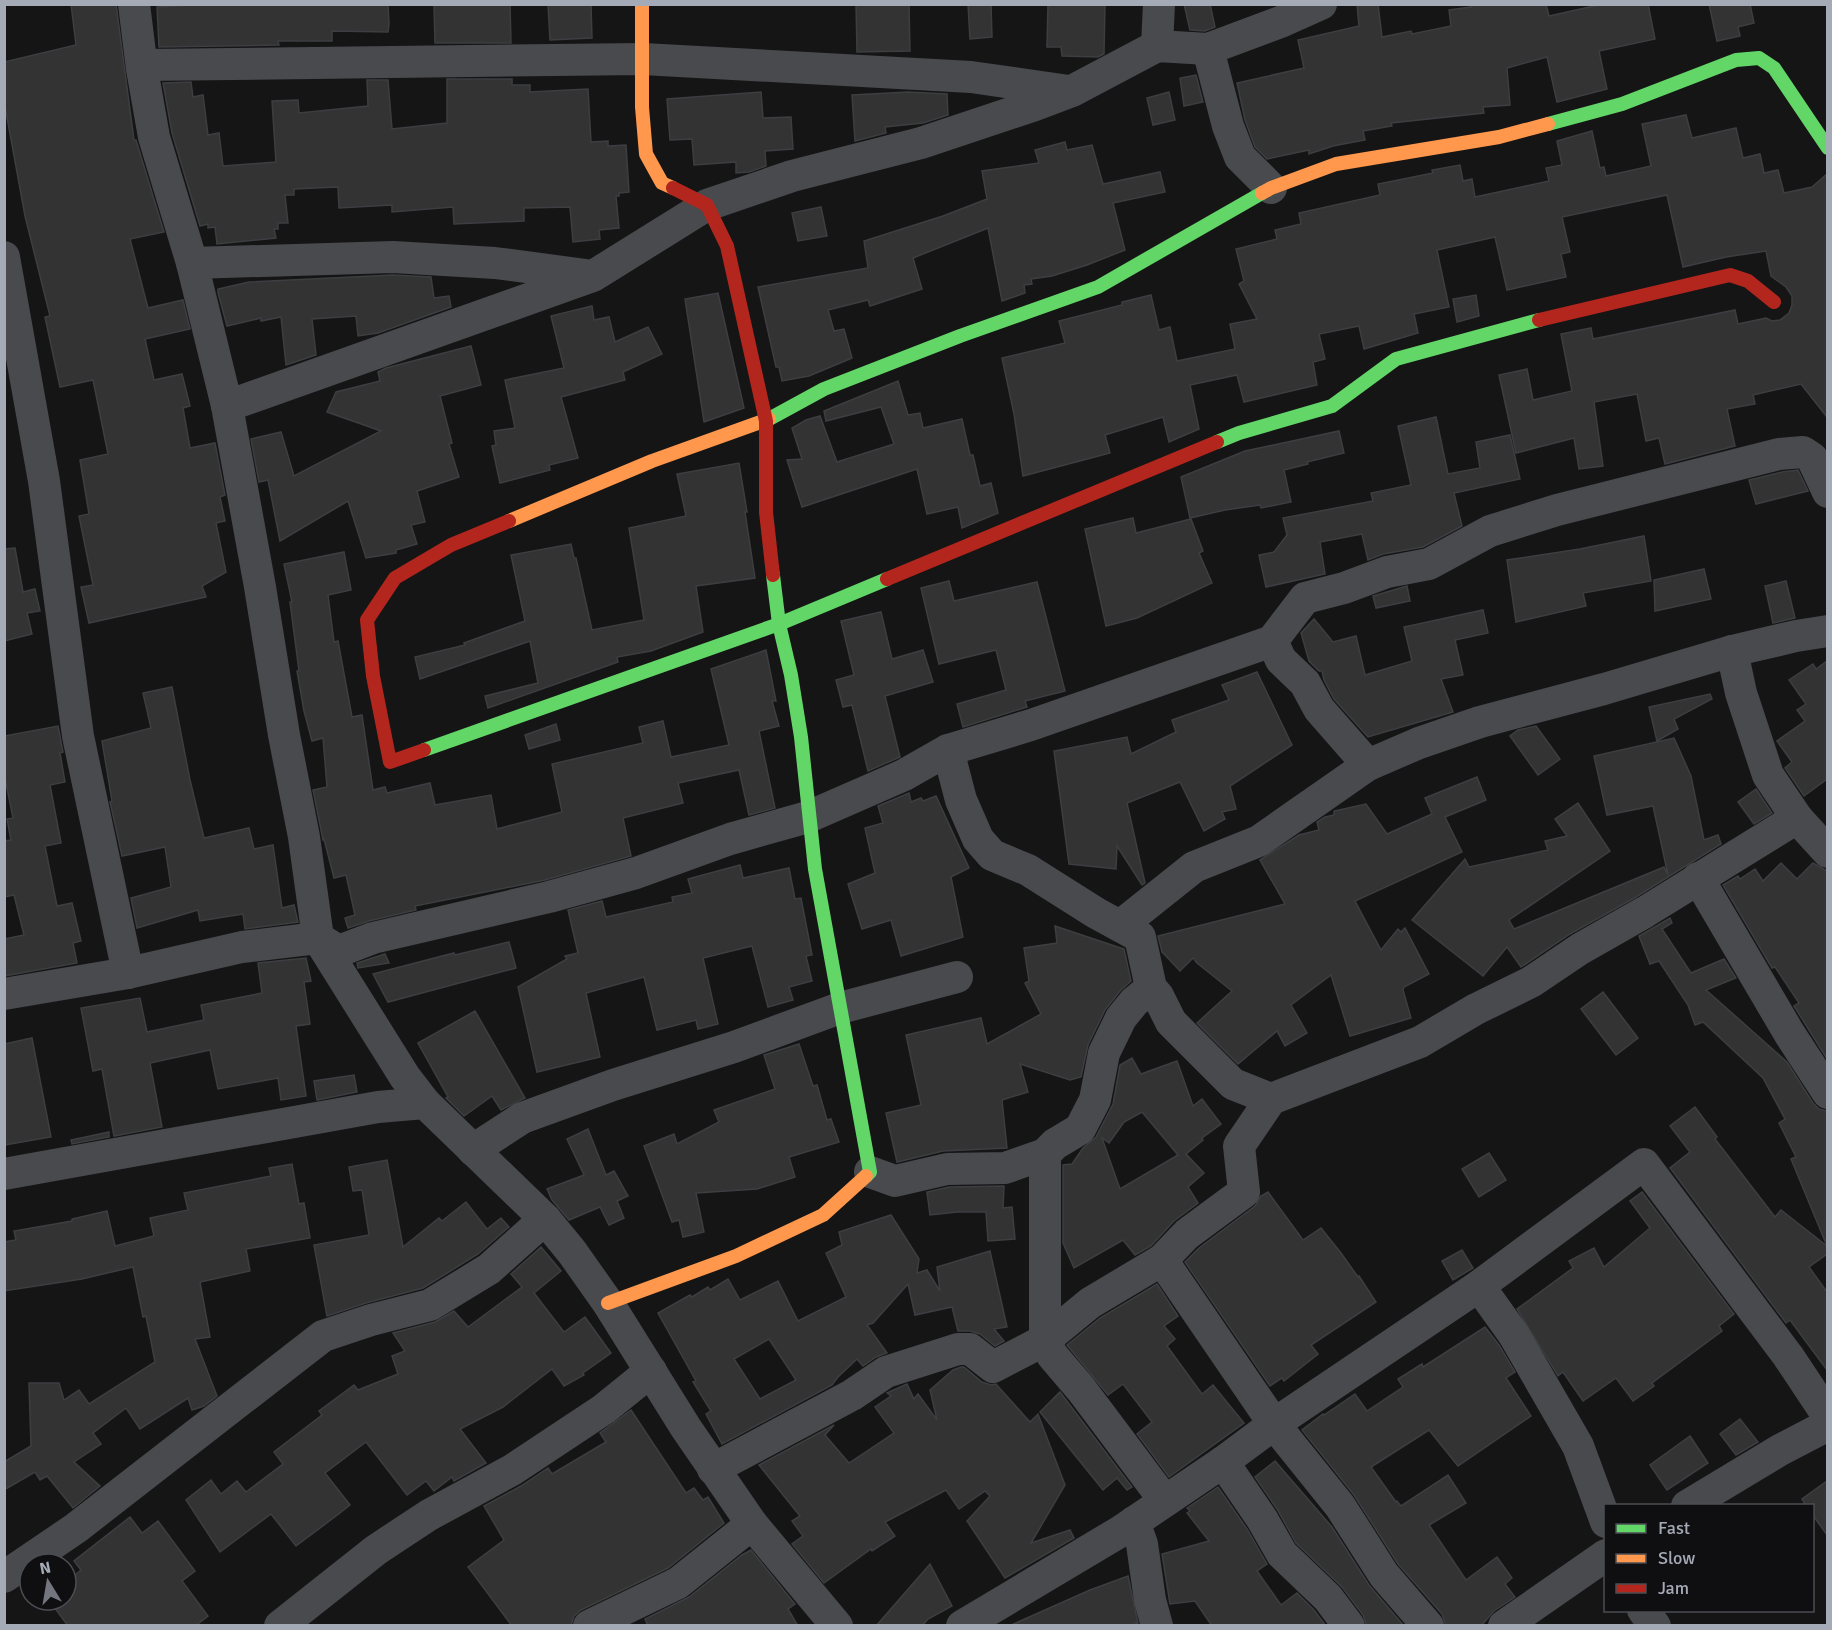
<svg xmlns="http://www.w3.org/2000/svg" width="1832" height="1630" font-family="Signika,sans-serif">
	<rect width="100%" height="100%" fill="#151515"/>
	<!-- building -->
	<g fill="#333334" stroke="#3d3e41" stroke-width="1.5" fill-rule="evenodd">
		<polygon points="71,4 116,4 134,140 136,140 164,232 130,239 148,308 183,300 190,329 145,339 154,380 182,374 190,406 183,408 190,448 215,443 225,495 220,497 225,521 216,523 226,572 202,586 206,597 89,623 81,587 93,585 79,516 89,514 80,460 108,454 93,380 60,387 45,317 50,316 25,216 4,101 4,62 76,45"/>
		<polygon points="210,4 388,4 389,24 388,32 332,31 332,41 278,41 279,45 159,47 157,7"/>
		<polygon points="434,4 510,4 511,43 435,43"/>
		<polygon points="548,4 591,4 592,38 550,40"/>
		<polygon points="856,4 909,4 910,51 857,52"/>
		<polygon points="968,4 991,4 992,37 970,39"/>
		<polygon points="1048,4 1105,4 1104,54 1098,57 1062,56 1061,47 1047,47"/>
		<polygon points="1184,4 1210,4 1215,27 1205,31 1190,30"/>
		<polygon points="1357,4 1378,4 1382,37 1411,31 1412,34 1451,26 1449,10 1471,7 1471,4 1546,4 1549,16 1603,4 1648,4 1655,39 1599,51 1607,89 1557,102 1547,57 1507,68 1510,105 1483,107 1484,113 1391,123 1392,126 1363,131 1365,140 1333,146 1309,154 1309,150 1267,159 1255,147 1245,120 1237,83 1304,68 1298,40 1359,26"/>
		<polygon points="1709,4 1750,4 1754,23 1738,27 1740,36 1717,41"/>
		<polygon points="1196,75 1203,102 1184,106 1180,78"/>
		<polygon points="447,79 512,79 512,85 530,85 530,92 588,89 591,142 608,141 608,146 626,145 629,192 619,193 619,196 616,196 619,228 599,230 600,239 573,242 570,207 524,208 524,221 454,224 453,207 392,212 392,205 339,208 338,187 294,189 294,195 285,195 288,223 278,223 278,229 274,229 276,238 217,244 215,227 208,228 208,224 200,226 172,133 163,83 191,82 193,97 203,95 208,135 219,133 223,166 276,162 272,101 298,100 299,113 368,106 367,80 388,80 392,129 447,123"/>
		<polygon points="761,92 763,118 791,117 793,149 765,151 766,166 749,172 736,173 736,162 694,165 692,139 670,140 667,99"/>
		<polygon points="908,92 947,94 948,115 923,123 885,127 886,133 855,141 852,95"/>
		<polygon points="1169,92 1175,120 1153,125 1147,98"/>
		<polygon points="1686,115 1692,138 1736,128 1743,158 1760,154 1764,173 1778,170 1784,193 1812,187 1827,174 1827,417 1801,384 1753,395 1755,404 1727,409 1735,446 1665,464 1659,438 1646,441 1637,394 1594,402 1603,466 1579,469 1574,438 1516,453 1499,375 1527,369 1533,400 1572,391 1561,334 1591,328 1593,339 1735,310 1738,324 1766,318 1772,321 1780,320 1789,313 1792,305 1792,296 1786,287 1771,276 1766,251 1726,257 1683,267 1667,195 1562,217 1570,252 1561,254 1566,277 1507,290 1495,237 1437,250 1449,307 1414,314 1418,333 1364,349 1359,326 1319,334 1325,359 1313,362 1317,385 1244,402 1237,375 1190,385 1199,429 1169,442 1163,417 1105,435 1110,453 1023,476 1014,414 1002,358 1065,343 1059,321 1122,305 1122,302 1151,295 1159,330 1170,327 1177,361 1235,349 1230,324 1257,319 1239,284 1244,281 1236,249 1277,239 1275,230 1301,224 1299,213 1380,195 1378,184 1433,173 1432,170 1460,165 1463,181 1472,179 1475,197 1549,181 1546,168 1562,165 1557,141 1592,131 1600,168 1604,167 1606,176 1651,166 1642,124"/>
		<polygon points="1065,142 1067,150 1092,145 1103,184 1160,172 1165,192 1113,203 1125,250 1087,265 1052,276 1031,279 1032,284 1024,285 1025,293 1002,301 988,228 913,258 922,289 870,306 868,300 828,310 834,331 844,329 852,358 809,376 782,381 779,367 776,367 758,287 868,268 864,241 943,216 987,199 982,171 1039,163 1035,150"/>
		<polygon points="821,207 827,236 798,241 792,213"/>
		<polygon points="393,275 431,277 434,298 449,296 451,307 378,333 358,336 356,316 312,319 316,355 286,365 281,317 261,321 261,318 227,326 218,293 218,289 249,282"/>
		<polygon points="718,293 744,408 704,422 685,299"/>
		<polygon points="1476,295 1479,316 1457,322 1453,299"/>
		<polygon points="592,306 594,320 609,317 615,342 648,327 662,354 623,372 625,380 561,397 578,458 549,465 550,470 500,483 492,446 496,445 494,431 515,428 505,380 564,368 551,316"/>
		<polygon points="471,346 481,385 440,396 452,443 449,444 459,477 417,491 425,522 411,525 417,544 396,550 396,553 366,558 348,501 280,541 268,480 259,482 251,439 281,432 294,476 381,431 327,412 336,392 380,381 378,372 386,368"/>
		<polygon points="898,381 908,415 920,413 923,428 962,419 970,455 973,455 980,486 991,483 998,513 962,528 958,507 927,514 917,469 802,507 787,460 802,459 792,428 806,420 820,416 837,462 894,444 881,407 826,421 824,411"/>
		<polygon points="1436,417 1448,474 1480,468 1476,442 1510,435 1520,479 1454,493 1462,526 1423,547 1383,554 1368,560 1362,534 1320,542 1325,574 1266,587 1259,555 1274,552 1287,535 1283,518 1373,501 1371,493 1411,485 1398,426"/>
		<polygon points="1339,431 1344,453 1307,462 1308,464 1284,470 1291,502 1261,508 1260,505 1225,510 1190,518 1181,477 1245,451"/>
		<polygon points="739,463 747,512 745,512 755,578 696,586 703,632 651,651 617,657 618,662 488,708 485,696 538,683 530,641 420,679 415,657 465,645 464,643 525,621 511,555 571,544 574,558 576,558 592,630 644,620 629,528 686,516 677,474"/>
		<polygon points="1798,470 1808,491 1756,504 1749,480 1782,472"/>
		<polygon points="1133,518 1136,533 1191,519 1203,551 1199,553 1212,583 1137,618 1106,626 1085,529"/>
		<polygon points="1644,536 1651,581 1583,593 1586,606 1516,622 1507,560 1580,549"/>
		<polygon points="15,548 23,592 35,589 40,611 27,613 32,634 4,641 4,549"/>
		<polygon points="344,552 351,590 328,595 334,642 338,641 352,717 362,715 373,790 385,787 387,793 430,783 435,805 491,795 497,829 562,812 552,764 643,743 639,727 663,721 671,757 729,745 711,669 766,650 776,701 772,701 779,726 759,731 775,808 749,815 739,770 678,783 683,803 623,818 631,856 545,880 415,906 416,910 369,921 348,928 345,918 355,915 346,875 334,878 324,839 323,840 313,790 327,787 323,738 312,741 304,711 297,671 299,671 290,602 292,602 284,564"/>
		<polygon points="1704,569 1711,599 1655,611 1654,580"/>
		<polygon points="949,581 954,601 1037,582 1065,691 1025,701 1027,707 963,727 957,704 1006,690 996,650 939,664 921,588"/>
		<polygon points="1786,581 1795,618 1773,623 1765,586"/>
		<polygon points="1407,586 1410,601 1376,608 1373,596"/>
		<polygon points="1483,610 1488,633 1455,640 1463,675 1441,679 1453,712 1368,737 1334,699 1324,680 1322,671 1319,671 1309,661 1301,633 1314,619 1333,642 1356,636 1365,675 1412,661 1404,627"/>
		<polygon points="881,612 892,659 923,650 933,682 885,696 900,757 868,771 852,705 843,707 836,680 854,675 841,621"/>
		<polygon points="1827,661 1827,779 1804,796 1785,768 1792,762 1777,741 1805,721 1797,710 1806,704 1789,680 1813,664 1816,669"/>
		<polygon points="1257,672 1292,745 1230,786 1236,809 1222,812 1225,819 1204,831 1180,782 1127,803 1145,883 1142,885 1117,846 1116,869 1069,864 1054,751 1127,737 1131,754 1176,732 1172,720 1229,700 1222,685"/>
		<polygon points="172,687 190,780 204,838 249,828 254,849 273,845 282,908 294,905 298,922 245,929 243,914 200,921 198,910 137,928 131,898 171,887 165,847 122,856 110,802 112,801 102,741 151,728 143,693"/>
		<polygon points="1710,694 1712,699 1674,719 1678,729 1657,741 1649,707"/>
		<polygon points="556,724 560,740 529,749 525,735"/>
		<polygon points="58,726 63,752 60,753 65,782 50,785 61,843 45,846 57,906 72,903 81,941 73,943 77,963 4,976 4,939 24,935 14,895 4,897 4,841 11,840 7,819 13,818 4,773 4,736"/>
		<polygon points="1536,726 1560,759 1538,775 1510,736 1518,730"/>
		<polygon points="1674,738 1691,776 1704,840 1718,835 1721,844 1636,897 1570,934 1521,967 1507,947 1483,976 1412,920 1465,859 1469,867 1548,850 1545,841 1567,836 1555,819 1578,803 1610,851 1509,920 1514,929 1664,867 1668,875 1653,806 1607,815 1594,756"/>
		<polygon points="1477,777 1486,800 1445,817 1462,852 1355,901 1381,950 1398,929 1401,932 1405,928 1429,974 1404,987 1403,990 1411,1018 1350,1036 1331,975 1291,1005 1307,1033 1285,1046 1277,1031 1238,1064 1197,1023 1232,991 1197,963 1193,958 1180,971 1162,952 1158,936 1285,904 1260,860 1299,835 1319,830 1317,822 1325,817 1334,815 1334,811 1366,804 1387,834 1432,814 1425,798"/>
		<polygon points="1756,789 1772,813 1754,824 1738,802"/>
		<polygon points="909,793 911,802 921,798 923,801 936,796 969,868 951,877 963,937 901,956 891,920 862,929 848,884 875,873 865,828 883,823 878,806"/>
		<polygon points="1781,863 1797,879 1813,863 1827,871 1827,1059 1794,1006 1799,1003 1775,967 1772,968 1723,885 1738,876 1740,879 1755,869 1763,881"/>
		<polygon points="740,865 743,878 789,868 795,899 801,898 812,955 806,956 812,981 789,987 793,1000 768,1007 752,946 703,958 718,1024 698,1029 696,1020 657,1030 644,977 586,993 600,1057 537,1072 518,987 567,959 565,956 578,953 568,910 602,901 606,917 673,902 672,897 692,893 688,879"/>
		<polygon points="1670,918 1672,923 1662,929 1691,973 1724,959 1736,978 1706,990 1787,1062 1813,1103 1819,1109 1827,1111 1827,1246 1791,1159 1796,1157 1779,1123 1785,1119 1763,1078 1703,1022 1695,1025 1688,1005 1659,961 1650,964 1639,936"/>
		<polygon points="1055,926 1124,949 1131,981 1120,991 1105,1010 1088,1045 1081,1077 1070,1080 1020,1064 1028,1092 1002,1100 1007,1148 943,1151 897,1162 886,1113 921,1105 906,1035 981,1018 987,1044 1041,1014 1025,983 1029,981 1024,948 1057,943"/>
		<polygon points="509,942 516,968 388,1002 373,974 454,953 455,955"/>
		<polygon points="385,954 389,963 358,968 357,963"/>
		<polygon points="306,958 311,981 304,982 310,1024 296,1026 306,1096 281,1100 278,1078 218,1089 210,1050 150,1063 162,1127 114,1136 102,1069 93,1071 81,1008 140,998 147,1032 204,1020 201,1005 262,993 258,963"/>
		<polygon points="1603,992 1638,1038 1616,1055 1581,1009"/>
		<polygon points="475,1011 525,1098 501,1110 492,1096 464,1116 446,1098 448,1097 418,1043"/>
		<polygon points="32,1038 51,1137 4,1145 4,1044"/>
		<polygon points="799,1044 813,1086 817,1085 827,1120 831,1119 839,1142 789,1157 795,1177 757,1189 696,1193 704,1232 683,1237 679,1220 672,1222 644,1146 674,1134 677,1144 719,1122 714,1110 775,1089 764,1055"/>
		<path d="M1132,1058L1141,1074L1177,1061L1193,1106L1202,1099L1221,1124L1202,1138L1203,1140L1186,1154L1204,1173L1188,1187L1198,1203L1174,1221L1151,1246L1135,1255L1123,1240L1074,1268L1063,1243V1165L1072,1164L1083,1148L1096,1137L1113,1104L1120,1065ZM1142,1112L1178,1155L1120,1189L1102,1138L1109,1143L1124,1122Z"/>
		<polygon points="354,1075 357,1092 317,1100 314,1081"/>
		<polygon points="1695,1107 1717,1137 1715,1139 1775,1217 1781,1210 1827,1246 1827,1254 1809,1267 1827,1292 1827,1370 1790,1320 1786,1323 1670,1168 1690,1152 1670,1126"/>
		<polygon points="588,1129 606,1175 614,1171 628,1196 617,1201 624,1218 609,1225 600,1207 569,1220 552,1200 547,1189 584,1175 567,1139"/>
		<polygon points="109,1132 109,1137 72,1144 71,1140"/>
		<polygon points="1489,1153 1506,1180 1479,1197 1462,1169"/>
		<polygon points="387,1160 403,1247 439,1218 442,1221 466,1202 487,1229 501,1218 509,1227 478,1254 423,1288 366,1303 327,1316 314,1245 369,1235 362,1190 353,1191 349,1167"/>
		<polygon points="292,1164 299,1204 304,1203 310,1238 246,1249 250,1271 200,1282 210,1337 195,1339 217,1396 204,1406 192,1410 188,1398 140,1429 126,1408 93,1433 101,1444 74,1462 100,1486 73,1508 47,1476 40,1480 35,1472 4,1490 4,1462 31,1446 29,1383 59,1383 64,1400 79,1390 89,1404 155,1362 146,1316 143,1317 133,1267 82,1279 4,1291 4,1242 16,1240 14,1231 72,1221 72,1219 107,1211 115,1246 154,1236 150,1218 188,1210 184,1193 271,1176 269,1168"/>
		<polygon points="1004,1186 1003,1208 1012,1207 1015,1239 988,1241 986,1212 957,1212 930,1215 927,1192 949,1187"/>
		<polygon points="1268,1192 1303,1240 1321,1228 1341,1253 1358,1277 1359,1276 1376,1302 1311,1345 1318,1354 1284,1381 1282,1378 1270,1386 1185,1262 1199,1248 1255,1206 1261,1196"/>
		<polygon points="1642,1192 1734,1314 1719,1326 1722,1331 1652,1383 1654,1386 1633,1401 1616,1378 1583,1401 1563,1372 1558,1376 1517,1309 1573,1268 1569,1261 1594,1248 1604,1267 1650,1228 1630,1201"/>
		<path d="M891,1215L919,1259L917,1273L927,1270L940,1291L937,1267L990,1251L1007,1327L994,1329L1004,1341L995,1346L980,1334L970,1331H958L952,1307L915,1315L908,1284L873,1323L867,1325L887,1353L876,1357L863,1366L857,1359L838,1377L832,1385L722,1444L706,1414L711,1411L693,1382L696,1381L658,1313L690,1295L692,1297L708,1287L710,1290L728,1279L740,1300L778,1281L798,1321L846,1297L826,1253L842,1245L839,1232ZM769,1339L796,1380L760,1399L734,1359Z"/>
		<polygon points="541,1247 561,1271 534,1293 564,1332 585,1317 611,1353 583,1373 584,1375 564,1386 552,1369 503,1407 460,1429 486,1463 454,1481 452,1477 434,1491 426,1481 407,1495 366,1442 325,1473 350,1505 340,1513 296,1546 271,1514 220,1552 186,1500 211,1480 221,1494 237,1481 246,1492 283,1464 274,1452 322,1415 319,1411 354,1385 358,1390 398,1374 392,1356 405,1351 393,1333 435,1322 454,1311 468,1327 522,1287 511,1274"/>
		<polygon points="1462,1250 1473,1268 1453,1280 1442,1261"/>
		<polygon points="1157,1284 1178,1316 1164,1326 1175,1339 1167,1346 1202,1394 1213,1385 1244,1423 1169,1477 1137,1434 1152,1422 1123,1384 1108,1395 1067,1345 1100,1318"/>
		<polygon points="1485,1327 1499,1345 1515,1372 1506,1378 1531,1416 1458,1466 1429,1430 1371,1467 1396,1502 1397,1501 1401,1506 1448,1475 1466,1503 1429,1525 1466,1580 1497,1557 1512,1578 1505,1584 1515,1597 1494,1611 1481,1626 1446,1626 1442,1614 1398,1564 1354,1495 1302,1430 1323,1414 1324,1415 1355,1394 1367,1411 1403,1387 1398,1379 1422,1364 1423,1367"/>
		<polygon points="961,1367 964,1367 982,1382 991,1385 996,1384 1030,1422 1038,1414 1065,1485 1031,1543 1070,1530 1074,1538 1005,1578 967,1521 990,1496 985,1491 959,1509 946,1490 885,1522 895,1536 872,1551 871,1549 824,1583 792,1544 803,1536 792,1521 800,1516 759,1465 834,1425 825,1435 849,1463 894,1433 875,1407 891,1396 887,1393 907,1384 914,1399 918,1394 937,1420 930,1390 953,1370"/>
		<polygon points="1060,1392 1132,1487 1127,1490 1117,1478 1103,1490 1040,1412"/>
		<polygon points="631,1410 686,1493 694,1488 703,1500 708,1497 724,1523 668,1568 581,1610 574,1616 571,1626 512,1626 468,1567 504,1540 484,1506 521,1486 548,1468 552,1474 606,1442 600,1433"/>
		<polygon points="1740,1419 1758,1442 1736,1455 1720,1434"/>
		<polygon points="1690,1436 1708,1463 1667,1490 1650,1465"/>
		<polygon points="1275,1461 1332,1527 1369,1585 1404,1626 1367,1626 1363,1615 1342,1587 1296,1543 1277,1509 1255,1477"/>
		<polygon points="1827,1481 1827,1535 1812,1514 1812,1506 1806,1506 1802,1499"/>
		<polygon points="1218,1487 1247,1529 1267,1564 1257,1571 1281,1605 1297,1593 1314,1610 1326,1626 1212,1626 1195,1601 1170,1604 1162,1554 1209,1541 1187,1513 1190,1511 1187,1508"/>
		<polygon points="130,1517 142,1533 158,1521 195,1571 182,1581 208,1616 195,1626 68,1626 49,1600 66,1600 66,1582 81,1570 74,1561"/>
		<polygon points="751,1550 795,1604 788,1609 798,1626 648,1626 645,1619 689,1597 742,1555"/>
		<polygon points="930,1564 952,1606 928,1619 922,1626 876,1626"/>
		<polygon points="1128,1576 1138,1623 1130,1626 1009,1626 1090,1590"/>
	</g>
	<g fill="none" stroke-linecap="round" stroke-linejoin="round">
		<!-- street -->
		<g stroke="#494a4e" stroke-width="32">
			<polyline points="134,4 142,69 154,137 192,263 227,406 593,276 707,205 792,176 921,143 1035,105 1072,91 1157,46 1208,49 1283,21 1321,4"/>
			<polyline points="1157,46 1159,4"/>
			<polyline points="1208,49 1228,126 1240,157 1271,188"/>
			<polyline points="142,65 643,59 971,77 1069,91"/>
			<polyline points="4,257 44,481 78,736 128,973"/>
			<polyline points="192,263 393,257 495,263 586,275"/>
			<polyline points="227,406 260,587 284,735 304,837 318,938 405,1077 425,1103 545,1219 572,1252 608,1303 686,1428 752,1524 837,1626"/>
			<polyline points="1272,641 1281,660 1305,683 1319,709 1368,765"/>
			<polyline points="1732,651 1741,693 1768,775 1797,818 1828,852"/>
			<polyline points="948,750 961,800 978,839 992,855 1028,870 1096,913 1140,937 1151,988 1158,996 1171,1022 1233,1084 1271,1099"/>
			<polyline points="1698,878 1789,1033 1828,1093"/>
			<polyline points="1120,926 1194,867 1259,841 1368,765 1419,743 1480,722 1604,689 1732,651 1796,636 1828,631"/>
			<polyline points="4,994 128,973 242,947 318,938 339,951 373,938 549,897 636,873 730,839 808,817 904,775 948,750 1031,725 1272,641 1305,598 1344,588 1387,572 1429,564 1490,531 1557,510 1779,454 1803,452 1812,458 1828,492"/>
			<polyline points="473,1150 522,1118 613,1085 734,1047 840,1008 957,977"/>
			<polyline points="1045,1154 1045,1340 1052,1355 1081,1389 1165,1501"/>
			<polyline points="870,1172 895,1181 947,1169 1005,1168 1045,1154 1055,1144 1080,1129 1095,1100 1104,1053 1121,1018 1134,1002 1151,988"/>
			<polyline points="4,1174 378,1107 425,1103"/>
			<polyline points="1162,1260 1274,1424 1340,1506 1384,1575 1428,1626"/>
			<polyline points="1479,1286 1514,1335 1578,1446 1606,1522"/>
			<polyline points="1223,1462 1262,1519 1282,1554 1328,1598 1349,1626"/>
			<polyline points="713,1469 852,1395 886,1372 958,1349 970,1349 993,1367 1045,1340 1090,1303 1162,1260 1187,1234 1244,1192 1239,1146 1271,1099 1420,1042 1476,1009 1531,982 1580,949 1645,912 1797,818"/>
			<polyline points="1687,1506 1780,1450 1828,1425"/>
			<polyline points="1134,1522 1142,1544 1150,1600 1157,1626"/>
			<polyline points="4,1577 76,1528 323,1336 371,1320 430,1305 489,1269 545,1219"/>
			<polyline points="1643,1610 1655,1626"/>
			<polyline points="280,1626 376,1550 429,1515 512,1470 604,1409 651,1371"/>
			<polyline points="589,1626 678,1583 752,1524"/>
			<polyline points="962,1626 1121,1531 1223,1462 1274,1424 1479,1286 1644,1164 1788,1356 1828,1416"/>
			<polyline points="1504,1626 1606,1555"/>
		</g>
		<!-- fast -->
		<g stroke="#63d668" stroke-width="14">
			<polyline points="1548,124 1622,104 1736,60 1759,58 1774,68 1828,148"/>
			<polyline points="769,419 824,389 960,336 1098,287 1262,193"/>
			<polyline points="1217,442 1239,433 1332,406 1396,359 1539,320"/>
			<polyline points="773,575 779,624 791,675 801,737 815,869 870,1172 866,1176"/>
			<polyline points="424,750 779,624 887,579"/>
		</g>
		<!-- slow -->
		<g stroke="#ff974d" stroke-width="14">
			<polyline points="642,4 642,107 646,154 662,183 673,188"/>
			<polyline points="1262,193 1271,188 1336,164 1499,137 1548,124"/>
			<polyline points="509,521 652,461 769,419"/>
			<polyline points="608,1303 736,1256 823,1215 866,1176"/>
		</g>
		<!-- jam -->
		<g stroke="#b3261e" stroke-width="14">
			<polyline points="673,188 707,205 727,246 766,421 766,512 773,575"/>
			<polyline points="1539,320 1730,275 1748,281 1774,302"/>
			<polyline points="887,579 1217,442"/>
			<polyline points="424,750 390,762 373,676 367,620 395,578 451,545 509,521"/>
		</g>
	</g>
	<!-- border -->
	<rect width="1832" height="1630" fill="none" stroke="#a5aab7" stroke-width="12"/>
	<!-- legend -->
	<rect x="1604" y="1504" width="210" height="108" fill="#0f0f11" stroke="#4b4d53" stroke-width="1.5"/>
	<rect x="1616" y="1524" width="30" height="9" fill="#63d668" stroke="#4b4d53" stroke-width="1.5"/>
	<text x="1658" y="1534" font-size="18" fill="#a5aab7">Fast</text>
	<rect x="1616" y="1554" width="30" height="9" fill="#ff974d" stroke="#4b4d53" stroke-width="1.5"/>
	<text x="1658" y="1564" font-size="18" fill="#a5aab7">Slow</text>
	<rect x="1616" y="1584" width="30" height="9" fill="#b3261e" stroke="#4b4d53" stroke-width="1.5"/>
	<text x="1658" y="1594" font-size="18" fill="#a5aab7">Jam</text>
	<!-- north arrow -->
	<g transform="translate(48 1582) rotate(349)"><circle r="28" fill="#0f0f11" stroke="#4b4d53" stroke-width="1.5"/>
	<path d="M0-4.5L10 22L0 15L-10 22Z" fill="#73767e"/>
	<text y="-9" font-size="16" font-weight="bold" text-anchor="middle" fill="#a5aab7">N</text>
	</g>
</svg>
